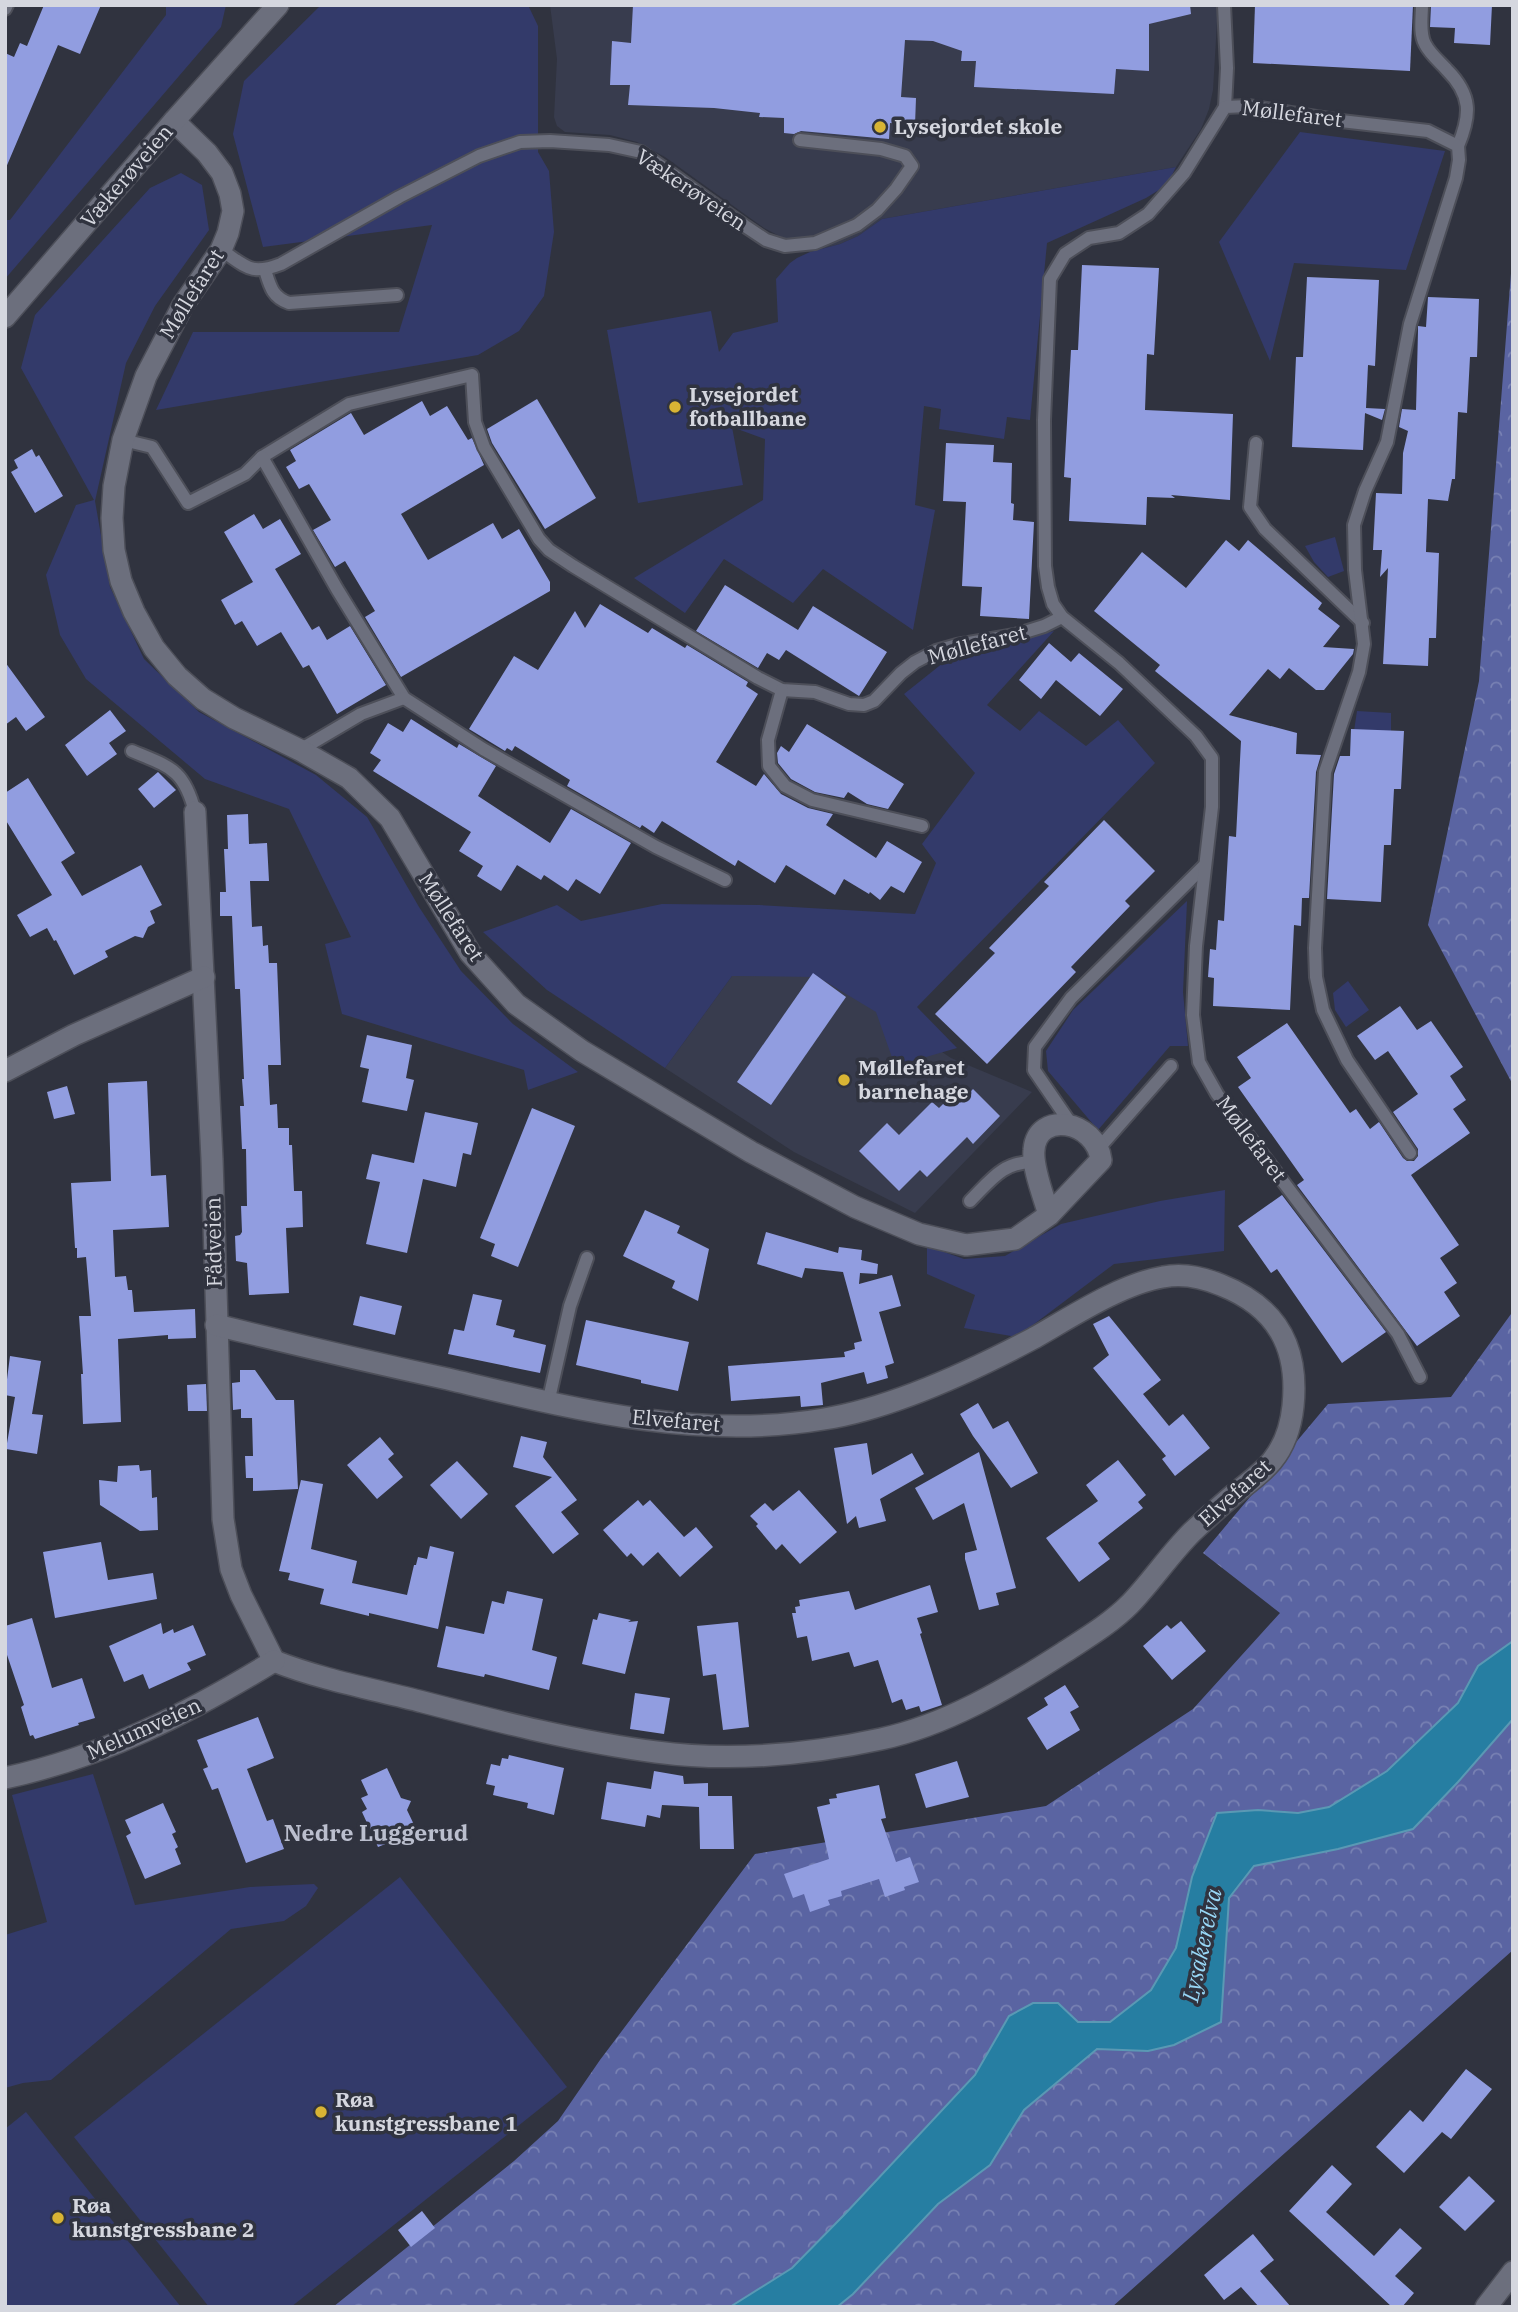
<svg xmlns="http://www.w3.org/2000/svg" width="1518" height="2312" font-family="'IBM Plex Serif',serif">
	<defs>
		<pattern id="forest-crowns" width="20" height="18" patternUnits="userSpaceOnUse" patternTransform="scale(1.75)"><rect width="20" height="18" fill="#5a64a2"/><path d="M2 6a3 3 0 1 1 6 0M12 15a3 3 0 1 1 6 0" fill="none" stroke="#7881b3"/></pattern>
	</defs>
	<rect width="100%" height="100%" fill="#30333f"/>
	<!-- built -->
	<g fill="#383c4e">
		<polygon points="550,5 1218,5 1213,90 1209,109 1201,129 1176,167 882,219 858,236 840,244 810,252 764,228 665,157 637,142 610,135 565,132 557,126 554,117 557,59"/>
		<polygon points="816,968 951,1058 1032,1092 915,1213 794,1152 665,1068 732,976"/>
	</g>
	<!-- green -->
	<g fill="#333a6a">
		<polygon points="166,5 226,5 221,27 5,279 5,220 10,220 166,15"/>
		<polygon points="321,5 528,5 538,26 538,152 549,171 554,232 544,296 519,331 478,355 156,410 193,332 399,332 432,225 263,247 233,134 244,81"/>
		<polygon points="1300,132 1445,151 1406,270 1294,263 1270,361 1219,242"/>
		<polygon points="1176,167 1167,185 1146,198 1047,243 1030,420 1007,417 1004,439 939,429 941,409 924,406 915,505 935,510 913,630 823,569 793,603 724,559 685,613 634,578 763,500 765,439 732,427 743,485 638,503 607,330 711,311 719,352 733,333 778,322 776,279 790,263 797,258 810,252 840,244 858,236 882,219"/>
		<polygon points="181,173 202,185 209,230 155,306 126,363 95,501 110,587 144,659 199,712 316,775 367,817 419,907 461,971 513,1024 578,1072 528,1090 524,1070 342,1014 325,944 351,937 289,809 205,779 86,679 60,635 46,575 76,505 94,500 21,368 35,315 150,188"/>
		<polygon points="1335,537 1344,571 1328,577 1314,562 1305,546"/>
		<polygon points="1054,631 987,705 1020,731 1039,711 1086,746 1118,720 1155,763 917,1007 957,1048 895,1066 876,1012 818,977 732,976 665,1068 547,990 483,932 557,905 581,921 662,904 759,905 915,914 936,863 922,844 975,773 904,694 948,659"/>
		<polygon points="1357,711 1391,713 1391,733 1354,731"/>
		<polygon points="1187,901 1183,992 1188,1046 1170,1046 1098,1130 1048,1071 1046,1051 1073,1010"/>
		<polygon points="1348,981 1369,1010 1346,1027 1335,1010 1333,993"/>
		<polygon points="1225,1190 1224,1251 1114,1264 1017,1337 964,1328 975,1295 927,1274 927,1246 964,1259 1005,1256 1061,1224 1160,1201"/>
		<polygon points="93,1774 135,1905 250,1887 314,1884 318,1888 306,1906 284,1921 231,1929 51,2080 23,2083 5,2088 5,1935 47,1922 12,1795"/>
		<polygon points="400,1877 567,2087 291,2307 209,2307 74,2137"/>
		<polygon points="26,2112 181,2307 5,2307 5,2129"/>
	</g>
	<!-- forest -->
	<g fill="url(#forest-crowns)">
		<polygon points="1513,248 1513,1085 1428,925 1479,681"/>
		<polygon points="1513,1273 1513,1950 1112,2307 333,2307 514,2161 558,2121 600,2060 755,1854 1046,1806 1193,1709 1280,1613 1203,1553 1328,1404 1451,1397 1511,1314"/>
	</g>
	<!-- water -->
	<polygon fill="#267ea2" stroke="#5a99b4" stroke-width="2" points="1513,1641 1513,1719 1458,1782 1413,1829 1338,1849 1254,1866 1229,1898 1221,2022 1174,2045 1148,2051 1097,2049 1024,2110 990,2165 938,2204 853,2294 837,2307 730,2307 792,2268 844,2215 975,2075 1009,2016 1033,2003 1058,2003 1078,2022 1110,2022 1151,1990 1176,1948 1192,1877 1217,1813 1258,1810 1298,1813 1329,1807 1387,1771 1458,1703 1478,1666"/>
	<!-- building -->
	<g fill="#919de0">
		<polygon points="44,5 101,5 80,54 58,45 5,170 5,53 14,57 20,43 27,46"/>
		<polygon points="633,5 1190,5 1191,14 1149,24 1149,71 1116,69 1114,94 974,87 976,61 961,61 962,51 933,41 905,40 901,97 916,98 915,125 890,123 889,139 801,131 794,134 784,133 784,118 759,117 760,113 714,108 628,105 630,85 610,85 612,41 631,43"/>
		<polygon points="1255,5 1413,5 1410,71 1253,63"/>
		<polygon points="1431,5 1492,5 1490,45 1454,43 1455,28 1430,27"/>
		<polygon points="1082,265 1159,268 1154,355 1147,354 1145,410 1233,414 1230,500 1171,495 1175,498 1147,497 1146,525 1069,521 1071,478 1064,477 1071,350 1078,350"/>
		<polygon points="1307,277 1379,280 1375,366 1368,365 1366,408 1385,409 1382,420 1365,413 1363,450 1292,447 1296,357 1303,357"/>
		<polygon points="1428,297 1479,299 1477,357 1470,357 1467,413 1458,412 1455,479 1452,479 1448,501 1428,499 1426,552 1439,553 1436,638 1429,638 1428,666 1383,664 1388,568 1380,577 1382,550 1373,550 1376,493 1402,494 1403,453 1408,431 1399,427 1402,409 1416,410 1418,331 1418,326 1426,327"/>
		<polygon points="537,399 596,498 545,529 492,443 487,429"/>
		<polygon points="422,401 430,416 447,406 468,440 472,438 484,465 401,514 428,560 493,523 502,539 519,529 550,582 550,591 401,677 365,617 375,611 345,561 335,567 313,530 331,520 309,484 299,489 286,467 296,461 290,450 351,413 364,435"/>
		<polygon points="946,443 994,445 993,462 1012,463 1011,503 1014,504 1013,520 1034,522 1029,619 980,616 982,587 962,586 966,502 943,501"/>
		<polygon points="32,449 36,457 39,455 63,496 35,513 11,472 18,468 14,460"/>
		<polygon points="254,514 263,529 280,519 301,554 275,569 312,630 319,626 327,640 350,626 386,685 337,714 309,665 303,668 281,632 257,646 242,621 235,625 221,600 253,582 224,532"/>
		<polygon points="1226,540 1239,551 1248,540 1322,603 1318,609 1340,626 1323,647 1354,649 1353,654 1324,690 1316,690 1289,668 1280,679 1268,669 1229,715 1297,733 1296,754 1321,755 1316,772 1309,898 1302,898 1301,926 1294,925 1290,1010 1213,1006 1214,978 1208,977 1210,949 1216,950 1218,920 1224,921 1229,836 1236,837 1241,741 1155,671 1160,665 1094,611 1142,552 1186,588"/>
		<polygon points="725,585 798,630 813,606 887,652 859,696 786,650 779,660 767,653 758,668 696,631"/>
		<polygon points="600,604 648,633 652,628 685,648 687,645 748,682 746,686 758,694 716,762 756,786 764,774 781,794 808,808 833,814 826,825 876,858 887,841 922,862 904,893 891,886 880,900 870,892 869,894 844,879 835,895 786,865 775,883 738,860 735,866 662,821 654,833 642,825 640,828 567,786 570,780 515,746 512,751 507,748 505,751 469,729 514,656 538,670 575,611 585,628"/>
		<polygon points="1049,643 1071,662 1079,653 1123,689 1100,716 1056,680 1041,699 1019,680"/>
		<polygon points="5,662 45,717 26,731 16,717 5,725"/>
		<polygon points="110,710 126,731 109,743 117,754 87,776 65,745"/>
		<polygon points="411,719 457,748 459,744 496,766 478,796 550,843 571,809 631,843 600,894 576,879 568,891 544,875 541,880 517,865 501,891 477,876 483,866 459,851 471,832 373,771 381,760 370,753 388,723 403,732"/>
		<polygon points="807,724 904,784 888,809 867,804 848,792 844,798 815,792 791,779 778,763 777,753 781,746 789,752"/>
		<polygon points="1351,729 1404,731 1401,789 1394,789 1391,845 1384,845 1381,902 1327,899 1334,774 1340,756 1350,756"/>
		<polygon points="158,772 176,790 154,808 138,789"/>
		<polygon points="28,778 75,853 61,862 82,896 141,865 162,905 150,911 155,923 148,927 143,938 135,936 105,951 108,957 74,975 56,940 54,941 47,928 30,937 17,915 52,895 5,819 5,793"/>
		<polygon points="248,814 249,844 267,843 269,881 250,881 252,927 262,926 263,946 268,945 269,963 277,963 281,1065 268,1065 270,1105 277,1104 278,1128 289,1128 289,1145 292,1145 294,1191 302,1191 303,1227 286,1228 289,1293 249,1295 247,1263 236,1261 235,1236 240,1235 242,1232 241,1206 247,1206 246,1149 242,1149 240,1106 244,1106 242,1079 244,1079 240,989 235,989 232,916 220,916 220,892 226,892 224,849 228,849 227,815"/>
		<polygon points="1104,820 1155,871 1125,901 1130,906 1071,967 1076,972 987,1064 935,1014 995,953 989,948 1049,886 1044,882"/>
		<polygon points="813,973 846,997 771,1105 737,1082"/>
		<polygon points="1400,1006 1417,1030 1431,1021 1463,1067 1450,1076 1466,1100 1453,1109 1470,1133 1411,1175 1459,1245 1440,1258 1457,1283 1444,1292 1460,1316 1417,1346 1297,1185 1304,1180 1238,1087 1251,1078 1237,1057 1287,1023 1350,1113 1356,1109 1370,1129 1379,1122 1403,1158 1407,1161 1414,1161 1418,1156 1418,1149 1393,1112 1418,1094 1388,1051 1375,1060 1357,1036"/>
		<polygon points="367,1035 412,1045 406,1078 414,1080 407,1111 362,1102 369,1069 360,1067"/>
		<polygon points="147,1081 151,1176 166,1175 169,1227 113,1230 115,1277 126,1276 128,1290 132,1290 134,1312 195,1309 196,1338 168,1339 168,1335 118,1339 121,1422 83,1424 81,1374 83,1374 79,1316 91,1316 86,1257 77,1258 77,1248 75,1248 71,1183 111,1181 108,1083"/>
		<polygon points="67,1086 75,1114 54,1119 47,1092"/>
		<polygon points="973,1089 1000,1116 973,1144 967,1137 927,1177 920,1170 899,1191 859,1151 887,1123 899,1135 932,1102 939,1108 952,1095 960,1103"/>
		<polygon points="532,1108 575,1126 518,1267 491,1256 495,1244 480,1238"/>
		<polygon points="425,1112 478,1123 471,1155 463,1153 456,1187 423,1179 407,1253 366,1244 380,1182 366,1179 372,1154 414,1163"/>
		<polygon points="1282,1195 1386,1332 1342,1363 1277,1269 1271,1273 1238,1226"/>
		<polygon points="645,1210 680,1226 677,1233 709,1249 698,1301 672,1288 675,1281 623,1256"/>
		<polygon points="766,1232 838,1253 839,1247 862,1250 861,1260 878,1264 877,1274 860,1273 859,1284 892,1275 901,1306 879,1312 894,1363 885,1366 888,1378 867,1384 864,1372 821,1383 823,1405 801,1407 800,1396 731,1401 728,1366 845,1357 844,1352 855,1349 854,1343 862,1341 843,1272 805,1268 802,1278 757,1264"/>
		<polygon points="473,1294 502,1300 496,1325 515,1330 513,1337 546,1345 540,1373 448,1354 454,1329 464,1331"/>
		<polygon points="360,1296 402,1306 395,1335 353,1325"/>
		<polygon points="1109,1316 1161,1380 1143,1394 1169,1426 1183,1414 1210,1448 1175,1476 1162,1459 1166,1456 1093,1368 1109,1355 1093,1324"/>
		<polygon points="586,1320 689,1342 678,1391 641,1383 641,1380 576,1365"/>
		<polygon points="10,1356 41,1361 32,1414 43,1415 37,1454 6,1449 15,1397 5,1395"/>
		<polygon points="240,1370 255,1370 276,1400 294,1400 298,1489 253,1491 253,1478 246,1478 245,1456 253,1456 252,1418 241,1418 241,1409 233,1410 232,1383 240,1382"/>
		<polygon points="206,1384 207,1411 188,1411 187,1385"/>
		<polygon points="978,1403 993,1429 1008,1421 1038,1473 1011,1488 973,1436 960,1414"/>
		<polygon points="521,1436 547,1442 543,1457 577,1500 561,1512 579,1534 553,1554 515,1506 552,1477 513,1467"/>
		<polygon points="380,1437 394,1454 388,1459 403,1477 377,1499 347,1465"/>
		<polygon points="867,1443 872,1475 912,1453 924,1474 880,1499 886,1521 859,1528 856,1516 847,1524 834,1448"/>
		<polygon points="979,1452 1016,1588 996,1593 999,1605 979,1610 965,1559 965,1553 977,1550 964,1503 933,1520 915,1488"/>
		<polygon points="1118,1460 1146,1495 1138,1502 1143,1508 1098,1543 1110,1559 1079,1582 1046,1538 1098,1501 1086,1485"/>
		<polygon points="457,1461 488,1494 461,1519 430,1485"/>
		<polygon points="139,1465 140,1471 151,1470 152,1498 157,1497 158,1530 140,1531 100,1505 99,1480 117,1482 118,1466"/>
		<polygon points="301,1480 323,1484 311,1549 357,1561 352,1583 407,1595 414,1565 416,1565 418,1557 427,1559 430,1546 454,1552 438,1629 369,1613 369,1616 320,1604 324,1589 288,1580 290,1573 279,1571"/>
		<polygon points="799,1490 837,1532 800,1564 782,1544 776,1550 756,1526 758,1524 750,1516 765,1503 773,1511"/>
		<polygon points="638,1500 643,1506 650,1500 684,1537 696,1527 713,1547 680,1577 658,1552 643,1566 631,1553 627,1557 603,1530"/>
		<polygon points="101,1542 108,1580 153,1573 157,1599 55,1618 43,1552"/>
		<polygon points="930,1585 938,1612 917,1618 922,1633 920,1634 942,1705 921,1712 919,1706 906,1710 902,1699 892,1703 878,1660 854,1667 849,1652 812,1661 807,1636 797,1638 792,1613 796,1613 795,1607 800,1606 799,1600 849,1591 855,1610"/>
		<polygon points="507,1591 543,1599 532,1650 557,1657 549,1690 485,1674 484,1677 437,1667 446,1626 484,1634 492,1601 504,1604"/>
		<polygon points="599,1613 631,1620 628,1622 638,1621 625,1674 582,1664 593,1619 597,1620"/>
		<polygon points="32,1618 52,1688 82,1678 95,1718 78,1723 79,1725 35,1739 33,1735 30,1736 21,1707 24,1705 5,1649 5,1626"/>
		<polygon points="1181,1621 1206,1651 1172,1680 1143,1646 1167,1625 1171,1629"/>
		<polygon points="738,1622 749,1727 723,1730 716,1674 703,1676 697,1626"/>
		<polygon points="161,1623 163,1634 173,1629 174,1633 193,1625 206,1655 187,1663 191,1670 149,1689 143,1674 124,1682 109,1646"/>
		<polygon points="1065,1685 1079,1707 1070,1712 1080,1730 1047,1750 1027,1718 1048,1705 1044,1698"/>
		<polygon points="635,1693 670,1698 664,1734 630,1729"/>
		<polygon points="258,1717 274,1758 247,1769 267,1821 273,1819 284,1849 246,1863 218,1788 212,1790 203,1769 208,1767 197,1740"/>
		<polygon points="509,1755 564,1768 554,1815 527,1808 528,1803 493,1795 495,1786 486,1784 491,1764 500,1766 502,1758 508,1759"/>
		<polygon points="957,1761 969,1797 926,1808 915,1774"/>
		<polygon points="387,1768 401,1798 411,1801 407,1810 417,1831 378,1847 362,1812 367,1809 361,1798 368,1795 361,1780"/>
		<polygon points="654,1771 683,1776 684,1784 708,1783 708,1796 732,1796 734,1849 700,1849 699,1807 662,1805 660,1818 647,1815 645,1827 601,1819 607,1782 651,1789"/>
		<polygon points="879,1785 886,1818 881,1819 896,1862 910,1857 919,1882 904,1887 905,1890 885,1897 879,1879 841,1891 842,1896 828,1900 830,1905 810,1912 804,1894 793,1898 784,1874 829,1859 817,1807 830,1804 829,1799 837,1798 836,1794"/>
		<polygon points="163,1803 176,1832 172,1834 178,1847 175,1849 181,1864 145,1879 126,1836 131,1833 125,1820"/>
		<polygon points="1466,2069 1492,2089 1451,2139 1442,2132 1404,2173 1376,2147 1410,2110 1423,2122"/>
		<polygon points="1332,2165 1352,2184 1326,2212 1374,2256 1400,2228 1422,2248 1395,2276 1414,2293 1402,2307 1392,2307 1289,2211"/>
		<polygon points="1469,2176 1495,2201 1465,2231 1439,2207"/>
		<polygon points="422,2211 435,2228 411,2247 398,2230"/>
		<polygon points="1253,2234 1274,2260 1260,2271 1291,2307 1259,2307 1241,2287 1224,2300 1204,2275"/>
	</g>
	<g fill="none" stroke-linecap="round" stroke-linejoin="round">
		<defs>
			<g id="lane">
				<polyline points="1224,5 1227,68 1225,107"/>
				<path d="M1422,5C1422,17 1419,33 1425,44C1430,54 1440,62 1447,70C1472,95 1471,115 1458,146"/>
				<polyline points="5,9 7,5"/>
				<path d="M221,250C246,266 250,276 281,264L399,197L479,156L520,142L550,141L609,145L641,152L745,226L766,240L785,246L815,243L857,225L877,210L896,189L912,166L905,156L881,149L800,140"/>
				<path d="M265,270C270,286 272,297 289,303L397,295"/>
				<polyline points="123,440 152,447 188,503 245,474 262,457 349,404 472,375 475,422 484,447 539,539 549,550 573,566 758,678 782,690 815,692 849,704 864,705 874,701 901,673 915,662 936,651 957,645 1015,635 1044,626 1062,617"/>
				<polyline points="1256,443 1250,507 1265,529 1363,623"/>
				<polyline points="262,457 337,589 404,698 483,749 656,847 725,880"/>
				<polyline points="782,690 768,740 769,766 785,786 812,800 922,826"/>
				<polyline points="300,750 361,714 404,698"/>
				<path d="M132,751C170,767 184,769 195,812"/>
				<polyline points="1071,1124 1034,1070 1035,1047 1071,998 1205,865"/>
				<polyline points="1099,1148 1171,1066"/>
				<polyline points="1410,1153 1347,1060 1323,1010 1316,977 1315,948 1325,772 1359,672 1364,644 1355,570 1354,525 1365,491 1387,442 1410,324 1456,178 1459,160 1458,146 1428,131 1341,121 1248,106 1225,107 1184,173 1148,214 1119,233 1089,238 1065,254 1050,279 1044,420 1045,566 1048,587 1053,604 1062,617 1119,663 1196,736 1212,758 1212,807 1196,946 1193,1015 1199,1062 1217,1094 1398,1334 1420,1377"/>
				<path d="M970,1201C991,1180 1003,1161 1035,1162"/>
				<polyline points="548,1403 570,1306 587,1258"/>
			</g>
			<g id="street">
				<path d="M174,121L207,153L222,173L230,194L233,211L228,233L221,250L183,305L146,376L123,440L114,486L112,518L114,550L121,581L134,612L154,648L177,676L203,699L234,718L300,750L349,778L390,818L470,953L516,1004L582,1051L751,1152L855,1207L919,1234L966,1245L1015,1239L1049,1215L1101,1160C1096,1120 1037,1110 1034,1150C1032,1168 1044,1197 1049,1215"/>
				<polyline points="195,812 212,1159 223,1519 231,1569 241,1595 274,1661"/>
				<polyline points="5,1071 74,1035 204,977"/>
				<path d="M216,1325C293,1344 370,1362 448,1379C571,1408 696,1441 824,1419C893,1408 972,1371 1034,1338C1071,1317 1121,1284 1163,1277C1182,1273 1202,1277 1221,1285C1277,1307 1299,1347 1293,1406C1291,1426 1285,1445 1272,1461C1262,1473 1249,1482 1237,1492C1221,1505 1207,1518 1192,1532C1170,1554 1152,1581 1130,1604C1110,1624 1086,1638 1063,1653C1007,1689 946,1725 881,1739C807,1755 731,1762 656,1752C578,1742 500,1722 423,1702C373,1689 322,1680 274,1661"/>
				<path d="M5,1778C103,1757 189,1713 274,1661"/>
				<polyline points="1486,2307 1513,2272"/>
			</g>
			<polyline id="secondary" points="5,317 174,121 278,5"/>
		</defs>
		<!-- lane casing -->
		<use href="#lane" stroke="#4d4f59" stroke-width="16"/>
		<!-- street casing -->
		<use href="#street" stroke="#4d4f59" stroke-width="24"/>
		<!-- secondary casing -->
		<use href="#secondary" stroke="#4d4f59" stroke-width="24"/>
		<!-- lane -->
		<use href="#lane" stroke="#6c6f7d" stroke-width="12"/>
		<!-- street -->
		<use href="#street" stroke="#6c6f7d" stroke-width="21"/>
		<!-- secondary -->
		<use href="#secondary" stroke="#6c6f7d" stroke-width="21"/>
	</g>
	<!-- markers -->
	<g fill="#d8b434" stroke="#30333f" stroke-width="2.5">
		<circle cx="880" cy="127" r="7"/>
		<circle cx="675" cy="407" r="7"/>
		<circle cx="844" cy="1080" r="7"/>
		<circle cx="321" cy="2112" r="7"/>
		<circle cx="58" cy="2218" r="7"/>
	</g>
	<g text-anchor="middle" stroke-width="7" stroke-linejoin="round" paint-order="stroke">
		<!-- street labels -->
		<g font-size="21" fill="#d5d7df" stroke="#30333f">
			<text transform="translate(1292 114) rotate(7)" y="7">Møllefaret</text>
			<text transform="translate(127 176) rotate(-49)" y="7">Vækerøveien</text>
			<text transform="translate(691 190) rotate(34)" y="7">Vækerøveien</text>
			<text transform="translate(192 294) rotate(-58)" y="7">Møllefaret</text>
			<text transform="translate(977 645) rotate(-15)" y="7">Møllefaret</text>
			<text transform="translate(451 917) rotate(57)" y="7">Møllefaret</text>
			<text transform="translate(1251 1139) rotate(53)" y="7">Møllefaret</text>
			<text transform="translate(214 1242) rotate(-91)" y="7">Fådveien</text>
			<text transform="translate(676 1421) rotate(5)" y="7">Elvefaret</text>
			<text transform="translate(1235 1493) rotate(-42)" y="7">Elvefaret</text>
			<text transform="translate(144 1729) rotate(-24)" y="7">Melumveien</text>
		</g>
		<!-- poi labels -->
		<g font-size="21" font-weight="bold" fill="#d5d7df" stroke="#30333f" text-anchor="start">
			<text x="894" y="134">Lysejordet skole</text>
			<text x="689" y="402">Lysejordet<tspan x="689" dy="24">fotballbane</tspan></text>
			<text x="858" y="1075">Møllefaret<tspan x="858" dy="24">barnehage</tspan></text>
			<text x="335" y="2107">Røa<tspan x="335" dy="24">kunstgressbane 1</tspan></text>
			<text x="72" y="2213">Røa<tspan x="72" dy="24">kunstgressbane 2</tspan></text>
		</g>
		<!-- neighbourhood labels -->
		<g font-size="23" font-weight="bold" fill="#bbbfce" stroke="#30333f">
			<text x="376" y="1841">Nedre Luggerud</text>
		</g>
		<!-- water labels -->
		<g font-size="23" font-style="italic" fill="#98d7f6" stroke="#30333f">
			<text transform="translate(1202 1945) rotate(-78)" y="8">Lysakerelva</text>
		</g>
	</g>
	<!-- border -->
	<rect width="1518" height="2312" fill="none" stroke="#d5d7df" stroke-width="14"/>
</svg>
